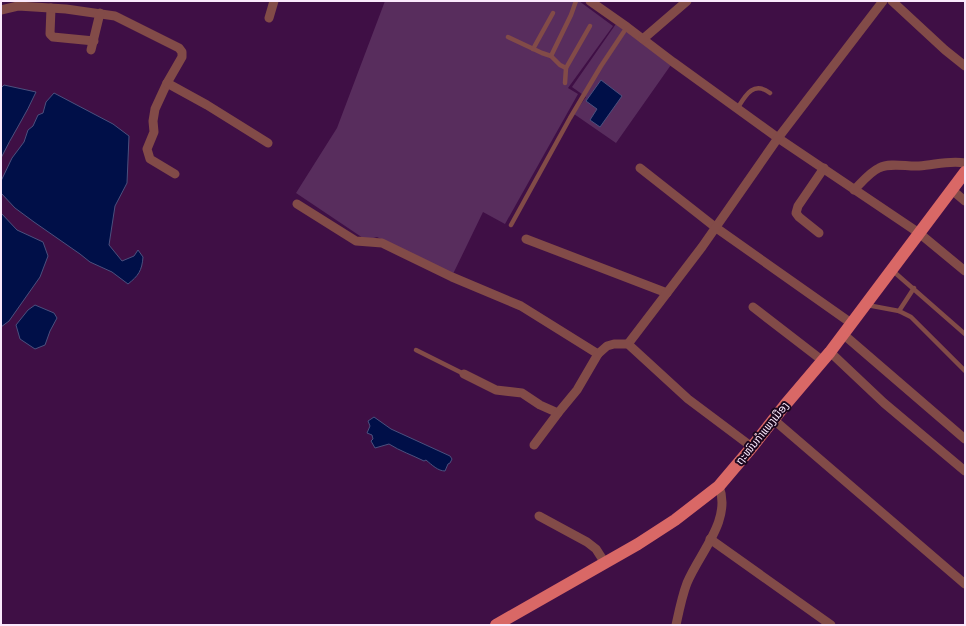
<svg xmlns="http://www.w3.org/2000/svg" width="966" height="626" font-family="'Archivo Narrow','Noto Sans Lao',sans-serif">
	<rect width="100%" height="100%" fill="#3f0f45"/>
	<!-- green -->
	<g fill="#582d5d">
		<polygon points="385,1 579,1 613,26 568,88 578,94 505,224 483,212 453,274 377,237 366,240 296,193 337,128"/>
		<polygon points="618,21 673,62 616,143 574,114 586,97 572,87"/>
	</g>
	<!-- water -->
	<g fill="#000f48" stroke="#4b507e">
		<polygon points="601,80 622,96 600,127 590,120 597,109 586,101"/>
		<path d="M4,85L36,92C26,115 12,135 1,158V88Z"/>
		<path d="M54,93L113,124L129,136L127,183L115,206L109,245L122,261L134,256L138,250L143,257C142,271 138,276 128,284L112,272L90,262L80,254L34,222L15,208L1,193V181L12,158L24,142L28,130L33,126L38,115L43,113L46,102Z"/>
		<polygon points="1,213 17,230 43,242 48,256 40,277 9,321 1,327"/>
		<polygon points="35,305 54,313 57,318 50,331 45,345 35,349 20,339 16,325 28,310"/>
		<path d="M374,417L391,429L450,456L452,459L450,463L448,464L445,471C438,471 432,465 426,460L424,461C412,455 400,451 389,444L375,448L371,441L373,439L372,435L367,433L370,426L368,421Z"/>
	</g>
	<g fill="none" stroke-linecap="round" stroke-linejoin="round">
		<!-- service -->
		<g stroke="#824b48" stroke-width="4.5">
			<polyline points="508,37 542,53 551,56 560,65 566,68"/>
			<polyline points="533,49 553,13"/>
			<polyline points="551,56 571,15 576,1"/>
			<polyline points="565,83 566,68 590,26"/>
			<path d="M737,109C745,96 753,80 770,93"/>
			<polyline points="511,225 570,118 601,66 627,27"/>
			<polyline points="893,271 965,334"/>
			<polyline points="867,305 899,311 911,317 965,371"/>
			<polyline points="899,311 914,288"/>
			<polyline points="416,350 464,374"/>
		</g>
		<!-- minor -->
		<g stroke="#824b48" stroke-width="9">
			<polyline points="590,1 627,27 673,62 778,138 919,233 965,271"/>
			<polyline points="892,1 945,50 965,66"/>
			<polyline points="51,8 50,34 53,37 94,41"/>
			<polyline points="1,10 18,6 66,9 115,16 179,48 182,52 182,57 167,83 155,109 153,121 154,132 147,149 150,159 175,174"/>
			<polyline points="269,18 274,1"/>
			<polyline points="643,39 687,1"/>
			<polyline points="91,50 100,13"/>
			<polyline points="167,83 207,105 268,143"/>
			<polyline points="640,168 715,227 851,323"/>
			<path d="M854,190C862,182 870,172 879,168C891,162 907,167 919,166C935,165 949,160 965,163"/>
			<polyline points="952,190 965,201"/>
			<polyline points="297,204 356,241 382,243 452,277 521,306 598,354"/>
			<polyline points="819,233 799,217 796,213 798,206 824,168"/>
			<polyline points="526,239 667,293"/>
			<polyline points="753,307 823,361"/>
			<polyline points="843,334 965,439"/>
			<polyline points="628,344 702,247 778,138 883,1"/>
			<polyline points="830,352 884,403 965,471"/>
			<polyline points="464,374 496,390 522,393 540,405 558,413"/>
			<polyline points="774,420 965,584"/>
			<polyline points="534,445 558,413 577,390 598,354 607,346 614,344 628,344 688,399 752,447"/>
			<polyline points="539,516 587,542 596,549 605,563"/>
			<polyline points="710,539 831,625"/>
			<path d="M676,625C679,611 682,596 687,583C700,552 732,520 719,486"/>
		</g>
		<!-- primary -->
		<polyline stroke="#d96866" stroke-width="12" points="496,625 638,544 675,520 719,486 752,447 785,405 830,352 965,172"/>
	</g>
	<g text-anchor="middle" stroke-width="4" stroke-linejoin="round" paint-order="stroke">
		<!-- street labels -->
		<g font-size="11" fill="#fae9fc" stroke="#1c071e">
			<text transform="translate(762 433) rotate(-51)" y="4">ຖະໜົນກຳແພງເມືອງ</text>
		</g>
	</g>
	<!-- border -->
	<rect width="966" height="626" fill="none" stroke="#fae9fc" stroke-width="4"/>
</svg>
